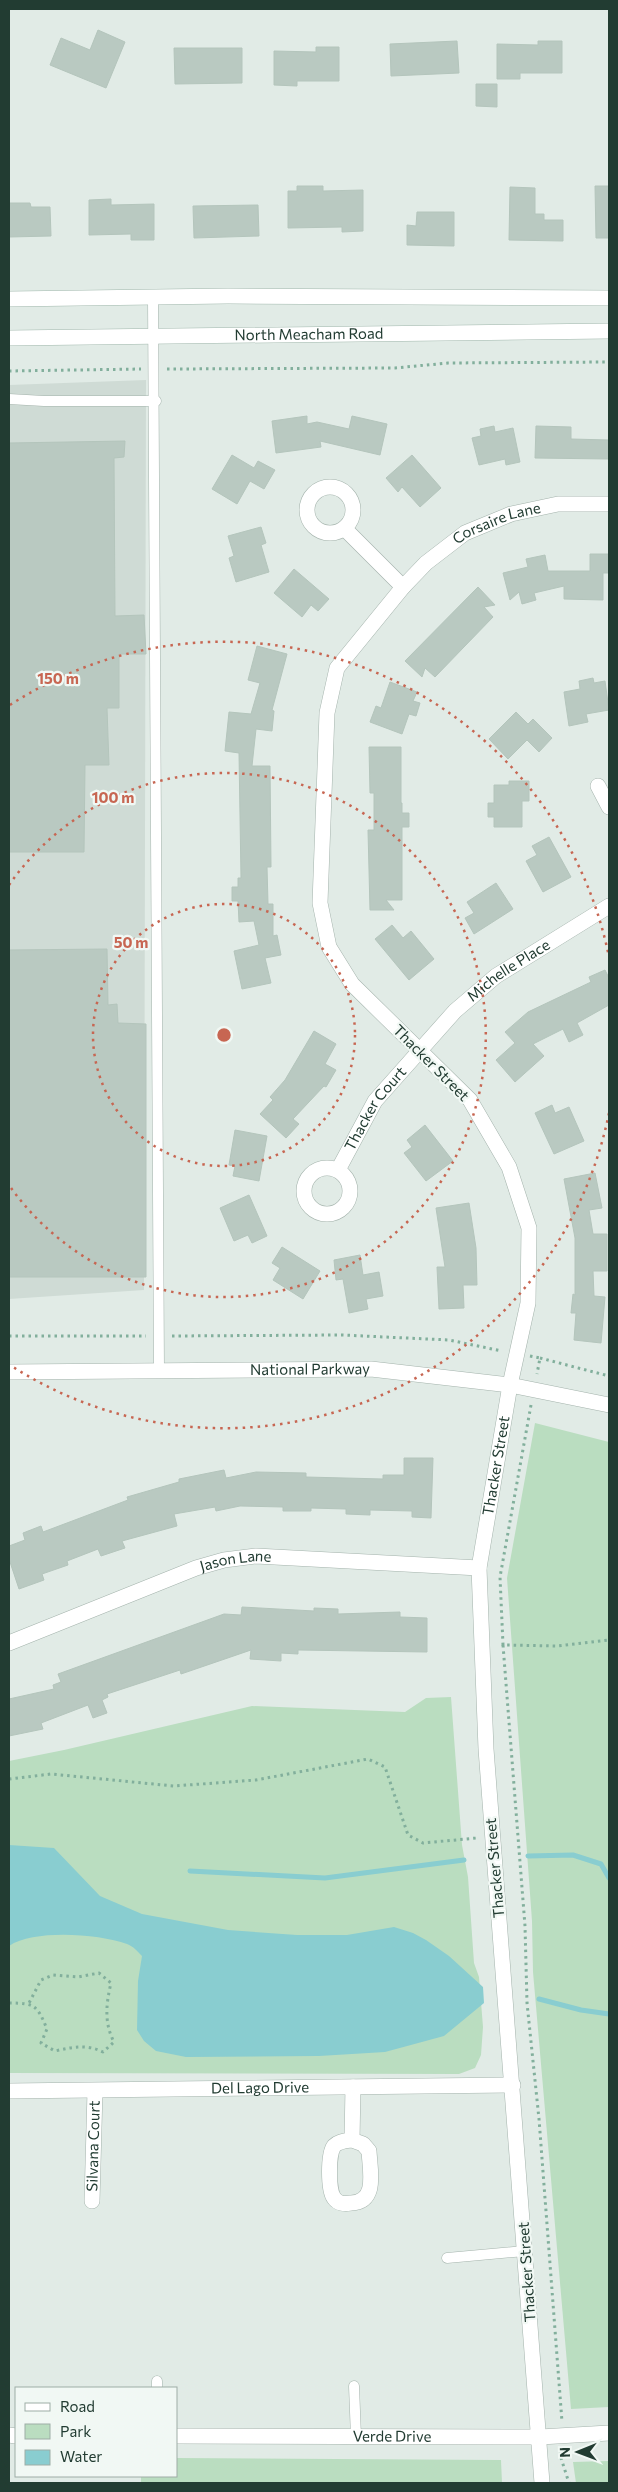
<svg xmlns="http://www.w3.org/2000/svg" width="618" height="2492" font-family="Commissioner,sans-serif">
	<rect width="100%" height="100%" fill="#e1ebe6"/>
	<!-- built -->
	<polygon fill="#cfdbd5" points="146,380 144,1290 9,1299 9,385"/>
	<!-- green -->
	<g fill="#baddc0">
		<polygon points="535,1423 609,1442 609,2407 571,2409 533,1972 532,1921 507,1578"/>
		<polygon points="451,1697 462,1845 468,1877 474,1963 479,1977 483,2027 481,2055 475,2068 459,2074 9,2073 9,1761 64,1750 252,1706 405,1712 426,1698"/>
		<polygon points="176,2458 501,2460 502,2483 141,2483 141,2476 176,2476"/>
		<polygon points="609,2461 609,2483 576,2483 573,2462"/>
	</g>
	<!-- water -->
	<path fill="#89cdd0" d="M9,1845L54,1848L100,1896L142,1914L228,1930L297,1935H347L394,1927L413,1933L426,1940L449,1956L483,1987L484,2003L444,2036L385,2052L319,2056L186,2057L156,2051L144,2041L137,2030L138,1981L142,1956C138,1952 133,1946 127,1944C98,1934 35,1929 9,1946Z"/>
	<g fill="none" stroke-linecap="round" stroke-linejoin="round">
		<!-- stream -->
		<g stroke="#89cdd0" stroke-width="5">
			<polyline points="528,1856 573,1855 601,1864 609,1878"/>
			<polyline points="190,1871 325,1878 464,1860"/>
			<polyline points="539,1999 581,2010 609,2014"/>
		</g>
	</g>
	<!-- building -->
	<g fill="#b9c9c1" stroke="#b4c5bc">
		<polygon points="98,30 125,42 106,88 50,65 61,38 90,50"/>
		<polygon points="457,41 459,73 391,76 390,44"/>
		<polygon points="538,41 562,41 562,73 520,73 520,79 497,79 497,44 538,45"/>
		<polygon points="316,47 339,47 339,81 297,81 297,86 274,85 274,51 316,52"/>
		<polygon points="174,48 242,48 242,83 175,84"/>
		<polygon points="476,84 497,84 497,107 476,106"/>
		<polygon points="297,186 323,186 323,191 363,190 363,231 342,232 342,227 288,228 288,191 297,191"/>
		<polygon points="595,186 609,186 609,238 596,238"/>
		<polygon points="510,187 535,188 535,214 544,214 544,220 563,220 563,241 509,240"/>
		<polygon points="111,199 111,205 154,204 154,240 131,240 131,234 89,235 89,200"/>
		<polygon points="9,203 30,203 31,207 50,207 51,236 9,237"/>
		<polygon points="258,205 259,236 194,238 193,206"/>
		<polygon points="417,212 454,212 454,246 407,245 407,225 416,226"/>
		<polygon points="307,416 307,424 317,422 349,429 352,416 387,424 380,455 320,441 321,447 276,453 272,421"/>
		<polygon points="494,426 495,432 513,428 520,462 506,465 505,459 479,465 472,438 481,436 480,429"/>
		<polygon points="536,426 571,427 571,439 609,440 609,459 535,458"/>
		<polygon points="125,441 124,457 114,458 115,616 144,615 146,654 119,654 119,708 107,708 109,765 85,765 84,852 9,852 9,443"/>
		<polygon points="232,455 254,468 258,461 275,470 264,489 250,481 237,504 212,489"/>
		<polygon points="412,455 441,488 420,507 402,487 398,492 386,478"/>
		<polygon points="261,527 266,543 261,545 269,572 236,582 229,558 234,556 228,536"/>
		<polygon points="590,554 609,554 609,573 603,573 603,600 564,599 564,586 534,593 536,600 522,604 519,592 510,600 503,573 528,567 526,559 545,555 548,571 590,571"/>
		<polygon points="294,569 329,599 318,611 311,605 302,617 274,593"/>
		<polygon points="478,587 495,605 484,607 493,617 435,677 425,668 422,677 405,661"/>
		<polygon points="257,646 287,654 272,710 274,711 272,731 256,729 252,766 270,766 271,867 267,867 268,904 273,904 273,936 277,935 281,955 265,958 271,983 242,989 234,951 259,945 254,921 239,922 238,901 232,901 232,887 238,887 238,878 241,878 239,753 225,751 229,712 251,714 260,683 248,680"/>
		<polygon points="593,678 594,683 605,681 609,710 586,714 588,722 569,726 564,692 580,689 579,681"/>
		<polygon points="390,682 417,692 413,701 420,703 416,716 409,714 402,734 370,722 376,706 381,708"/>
		<polygon points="516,712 528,724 533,719 552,738 539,752 527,740 508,759 489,739"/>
		<polygon points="369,747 401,747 401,803 402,803 402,813 409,813 409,827 402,827 402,900 386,900 394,910 370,910 368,830 374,830 374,793 370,793"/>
		<polygon points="509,781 529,781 529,801 522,801 522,827 494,827 494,817 488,817 488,803 494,803 494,785 509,785"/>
		<polygon points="549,837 571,877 543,892 526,861 537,855 532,846"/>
		<polygon points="496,883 513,909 474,934 465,918 474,913 467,902"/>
		<polygon points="392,925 403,938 411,931 434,959 409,980 375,939"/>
		<polygon points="107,949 108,1005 117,1004 118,1023 146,1024 146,1277 9,1277 9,950"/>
		<polygon points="605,970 609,978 609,1005 577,1023 583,1035 569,1042 563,1029 533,1044 544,1056 515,1082 496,1060 515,1043 505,1032 528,1012 591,982 589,977"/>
		<polygon points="314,1031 336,1044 325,1064 336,1070 326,1087 324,1086 293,1119 299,1124 286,1138 260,1114 273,1100 270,1097 285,1080"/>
		<polygon points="552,1105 555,1113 569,1107 584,1141 554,1154 535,1113"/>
		<polygon points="425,1125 453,1161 426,1181 404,1153 412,1147 407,1140"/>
		<polygon points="235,1130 267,1136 259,1181 233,1176 235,1166 229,1165"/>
		<polygon points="595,1173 602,1208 589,1210 593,1234 607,1234 607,1271 593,1271 594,1296 605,1297 601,1343 574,1340 576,1313 571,1313 573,1294 575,1295 575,1238 564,1179"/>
		<polygon points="249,1195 267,1236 252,1243 248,1235 234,1241 220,1208"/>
		<polygon points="469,1203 476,1248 477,1285 463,1285 464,1308 439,1309 437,1267 445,1267 436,1208"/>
		<polygon points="282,1247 320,1271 303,1299 273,1280 280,1268 272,1263"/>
		<polygon points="360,1255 363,1275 379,1272 383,1296 366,1299 368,1309 349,1313 343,1279 336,1280 334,1260"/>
		<polygon points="404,1458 433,1458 431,1518 412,1517 412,1511 370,1510 370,1515 346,1514 346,1509 311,1508 311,1511 283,1511 283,1507 240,1506 216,1511 215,1507 174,1514 177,1526 122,1541 125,1548 101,1556 98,1549 67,1561 68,1565 42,1574 44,1580 19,1589 9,1559 9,1546 25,1540 23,1533 41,1526 43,1532 128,1500 127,1497 179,1482 179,1479 224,1470 226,1478 256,1472 306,1473 306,1477 383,1479 383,1475 404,1475"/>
		<polygon points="242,1607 314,1611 314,1608 338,1609 338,1614 400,1612 400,1617 427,1618 427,1652 298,1650 298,1654 281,1653 281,1661 250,1659 251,1650 181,1674 180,1670 107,1694 108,1697 102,1700 107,1713 93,1718 88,1705 41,1723 43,1729 9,1736 9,1699 54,1689 53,1685 61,1682 58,1674 224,1614 241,1615"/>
	</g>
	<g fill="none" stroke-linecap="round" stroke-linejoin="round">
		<defs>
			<g id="lane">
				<polyline points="153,298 159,1370"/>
				<polyline points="9,399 44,401 156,401"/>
				<polyline points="447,2258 525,2251"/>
				<polyline points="354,2386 356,2437"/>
				<polyline points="157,2388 157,2381"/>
			</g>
			<g id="street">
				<circle cx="330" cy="510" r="23"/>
				<polyline points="345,529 403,587"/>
				<polyline points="598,786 609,807"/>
				<circle cx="327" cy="1191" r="23"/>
				<path id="s1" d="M338,1170L375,1101L455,1011L496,976L609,906"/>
				<path id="s2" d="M9,1372L371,1369L510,1385L609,1405"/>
				<path id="s3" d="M9,1643L196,1568L224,1560L256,1556L479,1568"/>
				<path id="s4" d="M9,2091L513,2085"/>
				<path d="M352,2140L363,2144L369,2151C370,2171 378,2202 351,2203C344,2204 338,2204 334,2198C328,2190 328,2154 334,2146C339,2141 345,2141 352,2140L353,2087"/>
				<path id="s5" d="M92,2201L95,2091"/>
				<polyline points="9,2435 16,2436"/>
				<path id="s6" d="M176,2436L540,2437L609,2433"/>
				<path id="s7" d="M542,2483L486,1749L479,1568L510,1385L528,1303L529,1228L509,1167L470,1100L352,984L329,947L320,903L327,713L337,668L403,587L426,563L465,533L511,514L558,504H609"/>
			</g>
			<g id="secondary">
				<polyline points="9,299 228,296 609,298"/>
				<path id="s8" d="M9,338L609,331"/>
			</g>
		</defs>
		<!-- lane casing -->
		<use href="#lane" stroke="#a4b3ac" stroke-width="11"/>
		<!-- street casing -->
		<use href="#street" stroke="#a4b3ac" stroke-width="16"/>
		<!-- secondary casing -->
		<use href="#secondary" stroke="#a0b7ac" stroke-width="16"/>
		<!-- path -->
		<g stroke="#82af9c" stroke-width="3" stroke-dasharray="2.5 4" stroke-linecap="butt">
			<polyline points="167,369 395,368 448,363 609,362"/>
			<polyline points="9,371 141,369"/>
			<polyline points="9,1336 146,1336"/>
			<polyline points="172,1336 342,1335 449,1340 502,1351"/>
			<polyline points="530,1356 540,1358 537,1374"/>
			<polyline points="540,1358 609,1376"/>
			<polyline points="531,1405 500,1577 503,1645 557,1646 609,1640"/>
			<polyline points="503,1645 525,1926 527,2003 539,2119 562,2422"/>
			<polyline points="9,1779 51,1774 174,1786 256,1780 368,1759 385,1767 408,1835 423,1843 477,1838"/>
			<path d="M9,2003C35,2003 37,2005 47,2029L41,2043L55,2051C73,2047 87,2044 103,2052L114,2042C104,2023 106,2004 111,1983L99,1973L78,1977L53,1975L41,1980L29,2003"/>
			<polyline points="561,2451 561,2458 569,2483"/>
		</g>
		<!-- lane -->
		<use href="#lane" stroke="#fff" stroke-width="10"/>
		<!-- street -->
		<use href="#street" stroke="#fff" stroke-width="15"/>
		<!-- secondary -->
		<use href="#secondary" stroke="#fff" stroke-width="15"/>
	</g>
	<!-- distance rings -->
	<g fill="none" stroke="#c76652" stroke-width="2.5" stroke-dasharray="2.5 5">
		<circle cx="224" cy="1035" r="131"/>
		<path d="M9 885A262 262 0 1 1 9 1185"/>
		<path d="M609 1113A393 393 0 0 1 10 1365M10 705A393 393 0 0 1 609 957"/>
	</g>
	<g text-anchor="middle" stroke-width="4.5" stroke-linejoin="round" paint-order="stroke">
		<!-- street labels -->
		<g font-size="15" fill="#223c32" stroke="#f1f8f4">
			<text dy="5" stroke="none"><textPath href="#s8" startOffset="300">North Meacham Road</textPath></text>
			<text dy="5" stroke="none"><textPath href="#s7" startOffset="2114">Corsaire Lane</textPath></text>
			<text dy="5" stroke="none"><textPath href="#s1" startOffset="266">Michelle Place</textPath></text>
			<text transform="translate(431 1063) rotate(45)" y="5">Thacker Street</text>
			<text dy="5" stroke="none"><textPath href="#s1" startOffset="72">Thacker Court</textPath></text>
			<text dy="5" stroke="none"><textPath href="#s2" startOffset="301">National Parkway</textPath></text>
			<text dy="5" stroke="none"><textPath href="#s7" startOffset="1021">Thacker Street</textPath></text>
			<text dy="5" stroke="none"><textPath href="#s3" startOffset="242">Jason Lane</textPath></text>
			<text transform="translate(495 1868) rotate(-95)" y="5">Thacker Street</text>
			<text dy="5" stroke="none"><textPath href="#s4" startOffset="251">Del Lago Drive</textPath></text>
			<text dy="5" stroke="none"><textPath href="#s5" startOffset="55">Silvana Court</textPath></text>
			<text transform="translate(527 2272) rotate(-94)" y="5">Thacker Street</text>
			<text dy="5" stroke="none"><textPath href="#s6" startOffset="216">Verde Drive</textPath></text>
		</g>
	</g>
	<circle cx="224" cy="1035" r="8" fill="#c76652" stroke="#f1f8f4" stroke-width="2.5"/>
	<g font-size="15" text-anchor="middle" font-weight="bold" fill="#c76652" stroke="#f1f8f4" stroke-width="4.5" stroke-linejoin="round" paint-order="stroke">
		<text x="58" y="684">150 m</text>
		<text x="113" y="803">100 m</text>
		<text x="131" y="948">50 m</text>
	</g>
	<!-- border -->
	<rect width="618" height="2492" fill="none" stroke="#223c32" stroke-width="20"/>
	<!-- legend -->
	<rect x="15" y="2387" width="162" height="90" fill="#f1f8f4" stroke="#9eada6"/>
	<rect x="25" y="2403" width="25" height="8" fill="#ffffff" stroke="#9eada6"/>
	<text x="60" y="2412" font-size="15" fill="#223c32">Road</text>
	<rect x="25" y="2424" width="25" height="15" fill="#baddc0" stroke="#9eada6"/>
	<text x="60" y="2437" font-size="15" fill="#223c32">Park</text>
	<rect x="25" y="2450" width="25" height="15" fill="#89cdd0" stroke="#9eada6"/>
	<text x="60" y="2462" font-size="15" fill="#223c32">Water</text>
	<!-- north arrow -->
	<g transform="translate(578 2452) rotate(269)" stroke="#f1f8f4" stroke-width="4" paint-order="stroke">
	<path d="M0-4L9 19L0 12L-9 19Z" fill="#223c32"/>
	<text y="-8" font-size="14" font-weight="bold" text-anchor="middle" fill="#223c32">N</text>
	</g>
</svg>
